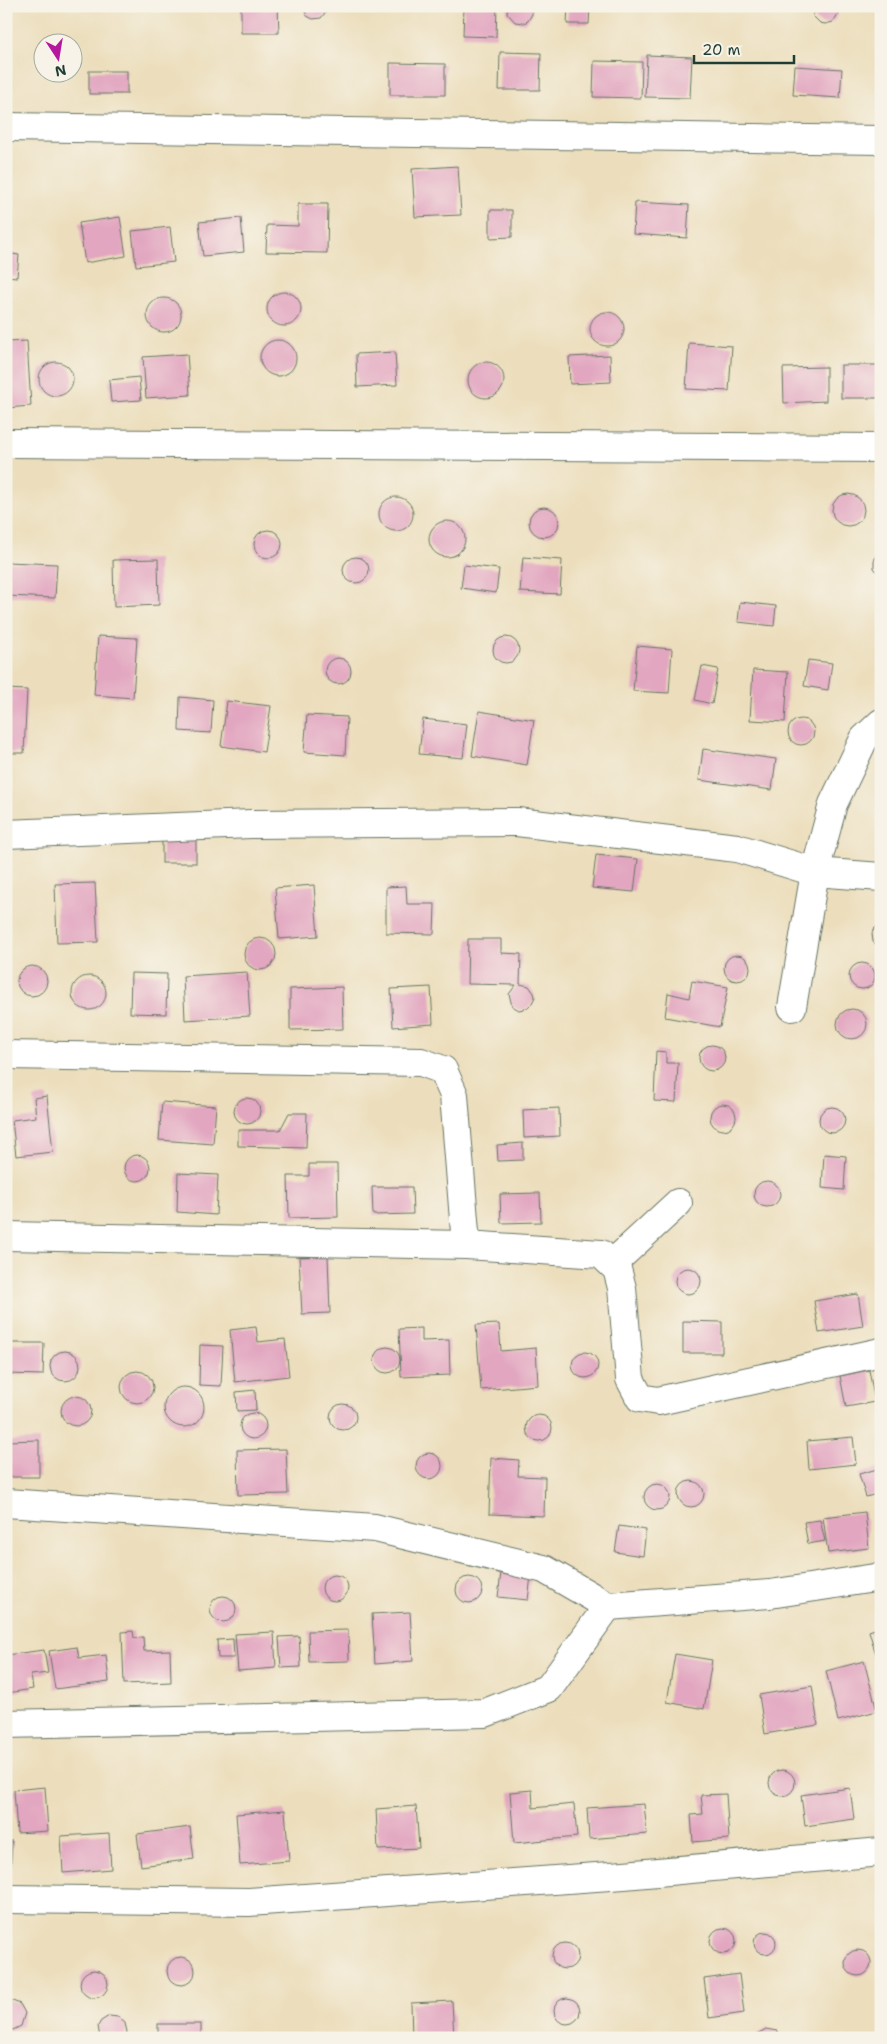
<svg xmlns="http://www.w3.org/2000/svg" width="887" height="2044" font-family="'Shantell Sans',sans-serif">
	<rect width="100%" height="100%" fill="#f7f3e8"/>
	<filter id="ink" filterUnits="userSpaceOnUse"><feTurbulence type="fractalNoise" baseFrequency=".02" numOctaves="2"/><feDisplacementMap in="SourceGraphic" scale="10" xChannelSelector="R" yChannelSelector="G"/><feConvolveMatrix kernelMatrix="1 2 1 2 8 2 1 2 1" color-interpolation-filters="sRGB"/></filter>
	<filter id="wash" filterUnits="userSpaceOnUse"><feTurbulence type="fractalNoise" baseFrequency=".0096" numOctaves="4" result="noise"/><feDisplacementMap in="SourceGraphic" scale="20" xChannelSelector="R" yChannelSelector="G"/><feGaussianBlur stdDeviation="1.12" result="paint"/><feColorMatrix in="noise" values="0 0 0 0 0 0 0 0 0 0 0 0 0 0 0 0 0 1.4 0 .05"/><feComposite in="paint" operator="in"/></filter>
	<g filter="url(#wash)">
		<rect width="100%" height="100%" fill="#ecdebc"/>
		<g id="blocks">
			<!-- building -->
			<g fill="#e2a6c0">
				<polygon points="83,6 109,6 109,8 83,10"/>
				<polygon points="241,6 278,6 279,33 241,33"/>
				<polygon points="303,6 326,6 326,12 321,18 313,19 307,16"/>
				<polygon points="464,6 497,6 496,37 463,36"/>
				<polygon points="508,6 532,6 532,14 528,21 524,23 515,22 507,13"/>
				<polygon points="568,6 590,6 589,24 567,24"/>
				<polygon points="813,6 839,6 838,14 833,22 825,24 820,23 813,16"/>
				<polygon points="500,52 541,53 540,90 499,90"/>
				<polygon points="647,55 692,57 690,98 645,97"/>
				<polygon points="594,61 642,62 641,98 593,97"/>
				<polygon points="390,63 445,64 445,95 390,95"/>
				<polygon points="795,66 842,69 840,98 793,95"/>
				<rect x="89" y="71" width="38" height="23"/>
				<polygon points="458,166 461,215 415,217 412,169"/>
				<polygon points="635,202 689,205 687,238 633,234"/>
				<polygon points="298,204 328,204 327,253 266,252 267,225 298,226"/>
				<polygon points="6,207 12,219 11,224 6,232"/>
				<polygon points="490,210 512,210 512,237 490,238"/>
				<polygon points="120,217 126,256 85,263 79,223"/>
				<polygon points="241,218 244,252 203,256 199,222"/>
				<polygon points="170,227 174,262 136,266 132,231"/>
				<polygon points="6,253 19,255 17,277 6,276"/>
				<circle cx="284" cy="309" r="17"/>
				<circle cx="164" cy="315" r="17"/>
				<circle cx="607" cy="329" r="17"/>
				<circle cx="278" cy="358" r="18"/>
				<polygon points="27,341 31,406 6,408 6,342"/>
				<polygon points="689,343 732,346 729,391 686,389"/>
				<polygon points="395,352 397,385 357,387 356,354"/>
				<polygon points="187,354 190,395 146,398 143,357"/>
				<polygon points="610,355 611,382 570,384 569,357"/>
				<circle cx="56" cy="379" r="17"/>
				<circle cx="486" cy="380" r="18"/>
				<rect x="841" y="365" width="38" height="33"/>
				<polygon points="826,367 826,401 784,403 783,368"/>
				<polygon points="139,377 141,400 111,402 109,380"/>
				<circle cx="848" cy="510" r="16"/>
				<circle cx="396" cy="514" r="17"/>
				<circle cx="544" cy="522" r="15"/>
				<circle cx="447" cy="539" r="18"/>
				<circle cx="268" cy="544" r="14"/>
				<polygon points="881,550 881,577 874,568 874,561 876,556"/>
				<polygon points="523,557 562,560 560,594 520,592"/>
				<circle cx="356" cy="570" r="13"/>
				<polygon points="158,559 159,605 114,607 113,560"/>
				<polygon points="6,562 57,564 55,598 6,596"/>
				<polygon points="464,565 499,569 496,593 461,588"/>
				<polygon points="740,602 776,606 774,626 738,622"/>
				<polygon points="98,636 137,638 133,698 94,695"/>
				<circle cx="506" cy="650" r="13"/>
				<polygon points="637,646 672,649 669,693 633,691"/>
				<circle cx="338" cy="671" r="13"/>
				<polygon points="808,660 832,663 828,690 804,686"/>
				<polygon points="702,666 718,669 712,704 695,700"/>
				<polygon points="753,670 788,672 785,722 750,720"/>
				<polygon points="6,689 27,690 24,753 6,753"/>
				<polygon points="180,697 213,700 211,733 179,731"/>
				<polygon points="227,701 271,706 264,752 221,746"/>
				<polygon points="479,711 534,720 527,765 472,756"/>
				<polygon points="307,715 347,717 345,755 304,752"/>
				<polygon points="423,719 467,724 463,758 419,754"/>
				<circle cx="801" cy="732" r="13"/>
				<polygon points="703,749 776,759 772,790 699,780"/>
				<rect x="162" y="830" width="34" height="33"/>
				<polygon points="596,855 638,859 634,892 592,888"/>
				<polygon points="95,883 98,942 57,943 55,884"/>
				<polygon points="314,885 318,936 279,939 275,888"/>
				<polygon points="406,886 407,904 435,904 434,934 386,933 386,887"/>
				<polygon points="881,923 881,948 873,942 872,933 874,929"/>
				<circle cx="260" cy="954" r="16"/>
				<polygon points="468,939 501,939 501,953 521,954 520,984 529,986 534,993 535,997 531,1005 528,1008 519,1010 512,1006 509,994 516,985 467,984"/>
				<circle cx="737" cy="968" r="13"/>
				<circle cx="862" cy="976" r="13"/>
				<circle cx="32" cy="981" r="15"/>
				<polygon points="247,972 250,1016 185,1020 183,976"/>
				<polygon points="131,973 167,974 166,1014 130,1013"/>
				<circle cx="89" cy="993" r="17"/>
				<polygon points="692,981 728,987 720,1027 665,1017 668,993 689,998"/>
				<polygon points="342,987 343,1029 290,1030 290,989"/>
				<polygon points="431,987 433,1024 393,1027 391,989"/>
				<polygon points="6,991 8,991 8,1007 7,1013"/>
				<circle cx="852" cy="1024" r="15"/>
				<circle cx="712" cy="1058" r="13"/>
				<polygon points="656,1051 666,1052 666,1063 678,1063 676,1102 654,1101"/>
				<polygon points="47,1096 53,1152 16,1156 12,1120 36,1117 34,1098"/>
				<circle cx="247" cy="1111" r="13"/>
				<polygon points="162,1102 216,1106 213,1144 159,1140"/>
				<circle cx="723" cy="1117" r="13"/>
				<circle cx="832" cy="1120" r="13"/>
				<polygon points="559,1108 560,1136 524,1138 523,1110"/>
				<polygon points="289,1113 307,1113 306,1148 238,1146 238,1130 280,1130"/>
				<polygon points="523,1143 523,1160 498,1161 497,1145"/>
				<polygon points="824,1154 846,1156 844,1190 822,1188"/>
				<circle cx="137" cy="1168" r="13"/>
				<polygon points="309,1164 337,1164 338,1217 289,1218 288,1176 309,1176"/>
				<polygon points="178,1173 218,1175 216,1215 177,1212"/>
				<circle cx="767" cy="1194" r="13"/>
				<polygon points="372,1187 412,1187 413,1214 373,1215"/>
				<polygon points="540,1193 541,1222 501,1223 500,1194"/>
				<polygon points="328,1256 330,1313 302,1314 299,1257"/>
				<circle cx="688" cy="1281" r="13"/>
				<polygon points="858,1294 863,1326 819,1333 814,1301"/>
				<polygon points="683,1321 722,1322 722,1353 683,1353"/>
				<polygon points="499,1324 501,1351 536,1348 538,1385 481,1390 476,1325"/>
				<polygon points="256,1327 258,1342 285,1339 289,1376 235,1382 230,1330"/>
				<polygon points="422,1328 422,1341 449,1340 450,1375 401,1377 399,1329"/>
				<polygon points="6,1343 44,1343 43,1375 6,1374"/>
				<polygon points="200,1345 223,1346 221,1386 199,1385"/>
				<circle cx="387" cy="1360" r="13"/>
				<circle cx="65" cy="1366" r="15"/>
				<circle cx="585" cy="1365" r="13"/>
				<polygon points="869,1370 875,1402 846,1407 840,1376"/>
				<circle cx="137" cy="1387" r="16"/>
				<circle cx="184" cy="1407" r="20"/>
				<polygon points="255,1390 256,1410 237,1411 236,1392"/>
				<circle cx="76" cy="1411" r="15"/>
				<circle cx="343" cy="1417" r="13"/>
				<circle cx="253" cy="1426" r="13"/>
				<circle cx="539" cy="1428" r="13"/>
				<polygon points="853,1437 856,1464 809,1469 807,1441"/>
				<polygon points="39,1440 39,1477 6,1477 6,1441"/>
				<polygon points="286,1449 288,1494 238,1495 237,1450"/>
				<circle cx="429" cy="1466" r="13"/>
				<polygon points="491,1458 519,1460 518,1476 545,1477 544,1516 489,1514"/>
				<polygon points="881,1468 881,1505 880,1505 877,1494 866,1497 859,1474"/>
				<circle cx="691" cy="1494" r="13"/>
				<circle cx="657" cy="1497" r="13"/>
				<polygon points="865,1512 869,1548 828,1553 823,1517"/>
				<polygon points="820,1520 825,1541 808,1544 804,1522"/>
				<polygon points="619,1526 646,1530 643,1556 615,1552"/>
				<polygon points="502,1564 532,1568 528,1600 498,1597"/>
				<circle cx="335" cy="1588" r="13"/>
				<circle cx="469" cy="1590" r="13"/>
				<circle cx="223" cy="1609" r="13"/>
				<polygon points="410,1612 413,1661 375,1664 372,1614"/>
				<polygon points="881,1627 881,1668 880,1668 869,1631"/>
				<polygon points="348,1630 349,1661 309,1662 308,1631"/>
				<polygon points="133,1631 134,1638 143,1637 144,1651 170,1650 171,1682 124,1684 122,1632"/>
				<polygon points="274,1632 276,1668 238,1671 235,1634"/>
				<polygon points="299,1636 301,1667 281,1668 279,1637"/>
				<polygon points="233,1639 234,1658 218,1658 217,1640"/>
				<polygon points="77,1647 79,1658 106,1655 109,1682 55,1689 49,1651"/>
				<polygon points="44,1650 48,1673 31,1675 33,1689 7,1693 6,1655"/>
				<polygon points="675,1654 712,1660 704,1709 667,1702"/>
				<polygon points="864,1661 877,1711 838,1721 826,1671"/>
				<polygon points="812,1686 818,1725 765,1734 759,1695"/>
				<circle cx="782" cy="1783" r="13"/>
				<polygon points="45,1787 48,1831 17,1833 14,1790"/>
				<polygon points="850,1788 854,1819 805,1826 801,1795"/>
				<polygon points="532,1790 533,1808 574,1804 577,1837 514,1843 510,1792"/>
				<polygon points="726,1794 729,1839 693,1842 691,1815 703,1814 701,1795"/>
				<polygon points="644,1804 647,1834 589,1839 587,1808"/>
				<polygon points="416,1806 419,1848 378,1850 376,1809"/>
				<polygon points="285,1810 289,1861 240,1865 236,1814"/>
				<polygon points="190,1827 194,1859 141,1866 137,1834"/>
				<polygon points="109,1833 111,1869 63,1873 61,1836"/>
				<polygon points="6,1841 12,1841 10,1878 6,1878"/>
				<circle cx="723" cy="1941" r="13"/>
				<circle cx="765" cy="1943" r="11"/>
				<circle cx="565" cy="1956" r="13"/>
				<circle cx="858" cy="1963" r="13"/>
				<circle cx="181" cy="1971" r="14"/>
				<circle cx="94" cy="1984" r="14"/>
				<polygon points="739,1974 744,2013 709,2018 704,1979"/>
				<circle cx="567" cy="2011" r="13"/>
				<polygon points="10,2000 20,2004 25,2013 21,2026 13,2030 6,2029 6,2001"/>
				<polygon points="452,2001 454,2038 412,2038 411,2003"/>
				<polygon points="109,2016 118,2017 125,2023 127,2032 125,2038 100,2038 98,2026 101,2021"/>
				<rect x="158" y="2024" width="43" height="14"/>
				<polygon points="766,2029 777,2031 782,2038 754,2038 757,2034"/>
				<polygon points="286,2035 293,2038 275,2038 282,2035"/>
				<polygon points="329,2035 367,2036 367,2038 329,2038"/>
			</g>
		</g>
	</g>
	<g filter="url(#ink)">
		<use href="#blocks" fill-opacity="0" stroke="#677564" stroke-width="1"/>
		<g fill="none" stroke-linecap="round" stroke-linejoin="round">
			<defs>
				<g id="minor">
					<polyline points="6,127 881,140"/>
					<polyline points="6,443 881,448"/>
					<polyline points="6,834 251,824 517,822 737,848 815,872 881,877"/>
					<polyline points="792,1007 815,872 833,804 864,739 881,723"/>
					<polyline points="6,1055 421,1062 443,1070 454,1095 466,1245"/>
					<polyline points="6,1236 466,1245 601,1254 617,1269 622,1288 630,1379 640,1398 658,1401 881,1352"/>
					<polyline points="612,1264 678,1203"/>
					<polyline points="6,1503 375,1528 544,1569 608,1606 770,1594 881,1577"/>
					<polyline points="6,1724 485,1713 549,1688 608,1606"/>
					<polyline points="6,1899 249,1902 624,1875 881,1852"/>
				</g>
			</defs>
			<!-- minor casing -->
			<use href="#minor" stroke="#677564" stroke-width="30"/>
			<!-- minor -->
			<use href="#minor" stroke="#fff" stroke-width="28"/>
		</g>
	</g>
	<!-- margin -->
	<rect width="887" height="2044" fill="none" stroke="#f7f3e8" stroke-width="25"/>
	<!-- north arrow -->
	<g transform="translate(58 58) rotate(168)"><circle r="24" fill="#f7f3e8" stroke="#a1aaa0"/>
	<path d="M0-4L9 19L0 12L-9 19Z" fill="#b5179e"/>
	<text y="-8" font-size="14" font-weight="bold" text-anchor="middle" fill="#1f3d34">N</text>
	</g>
	<!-- scale -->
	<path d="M694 55v8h100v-8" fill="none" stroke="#1f3d34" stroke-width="2.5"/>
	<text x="702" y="55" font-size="15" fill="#1f3d34" stroke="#f7f3e8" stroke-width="4" paint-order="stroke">20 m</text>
</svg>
